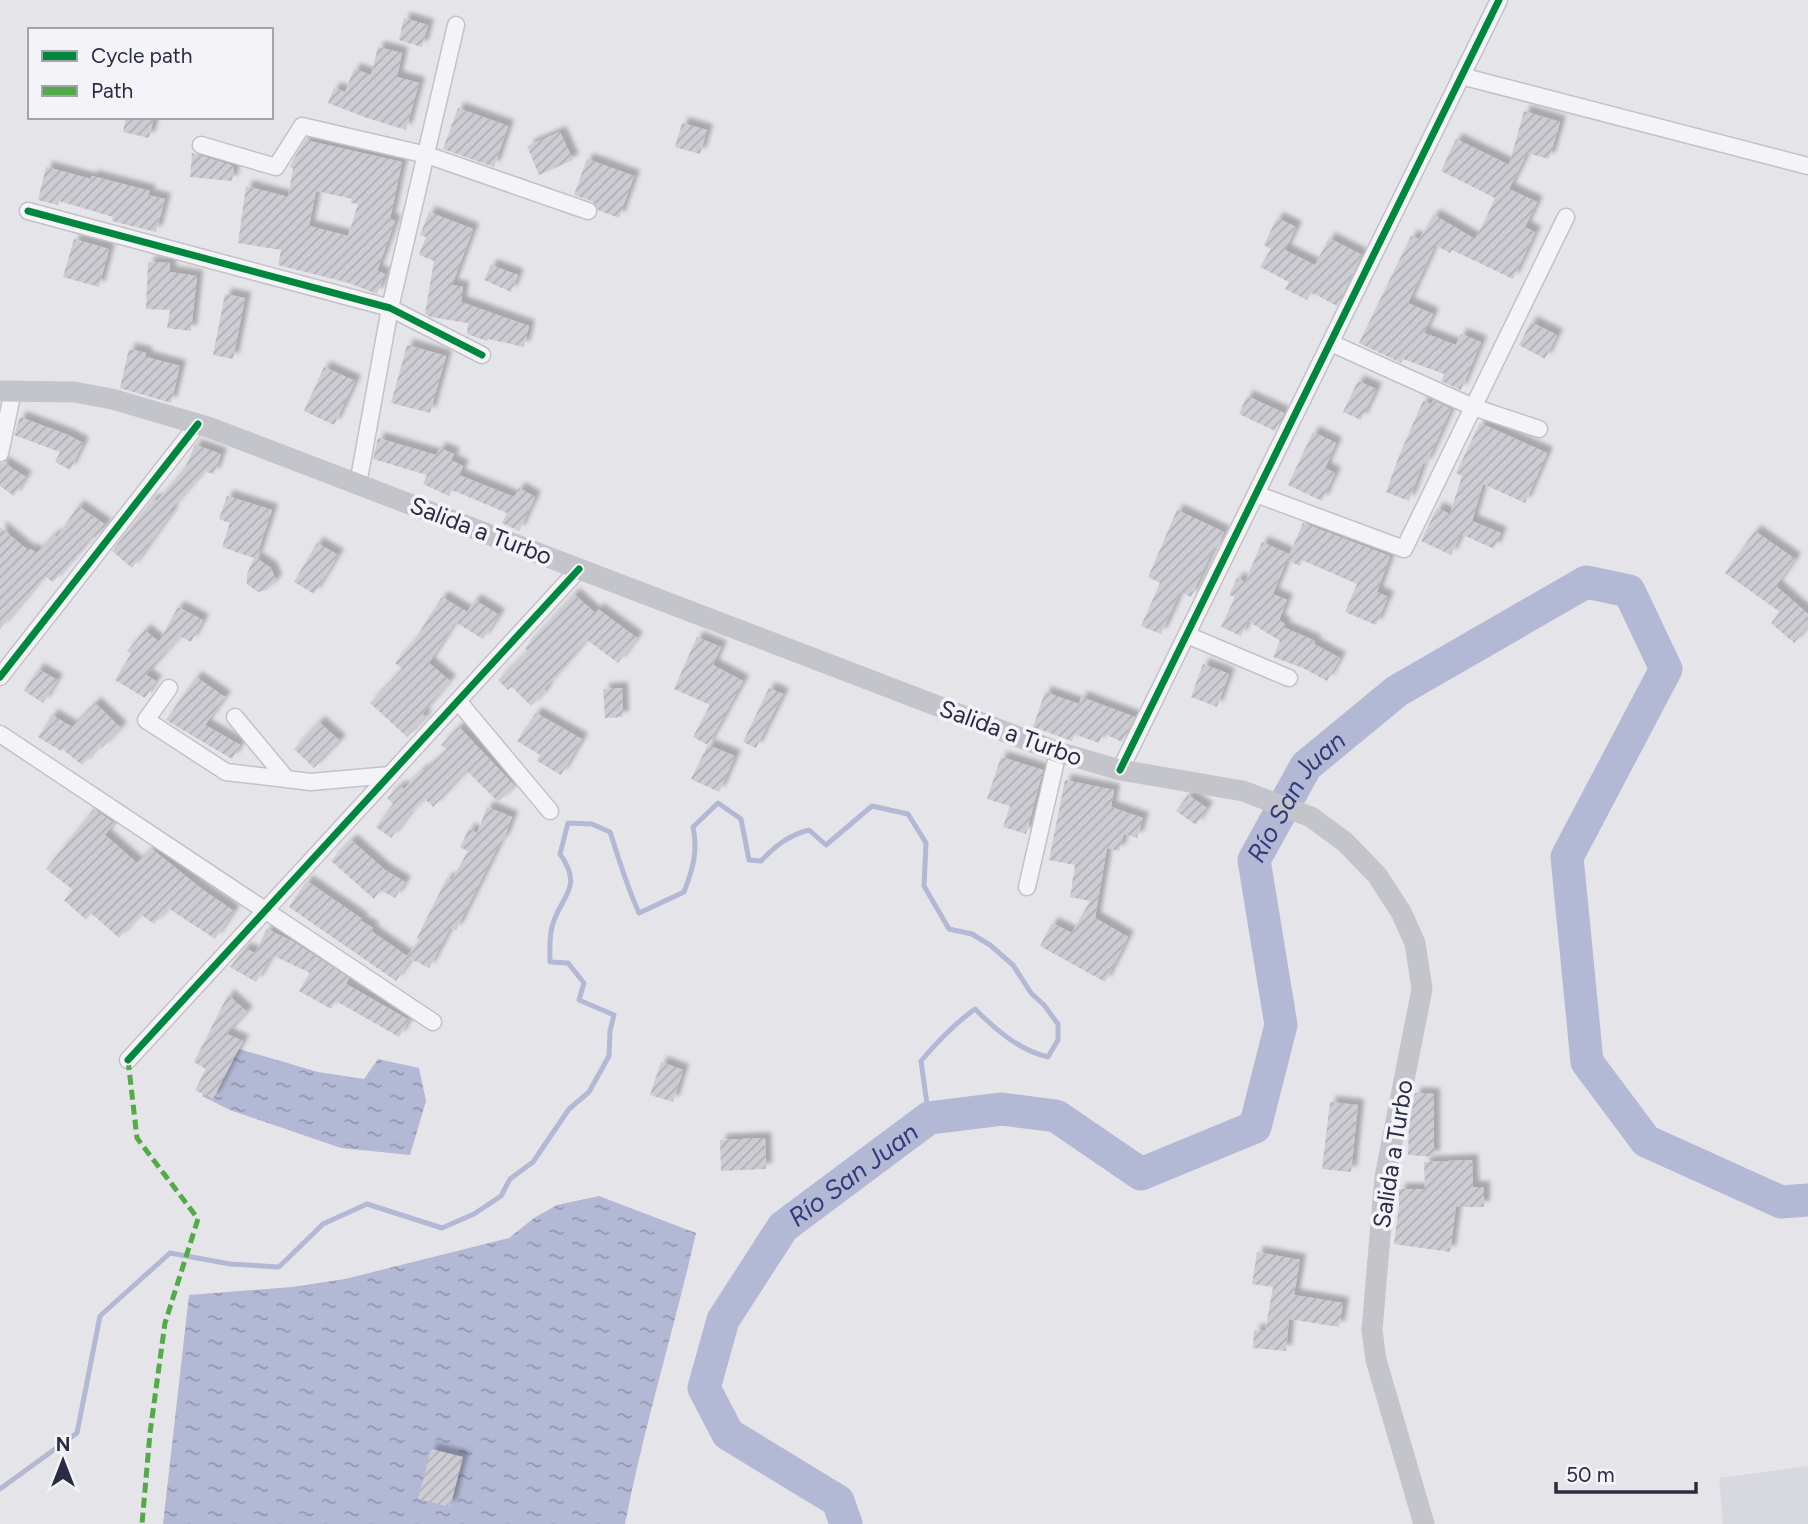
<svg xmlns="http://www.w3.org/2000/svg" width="1808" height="1524" font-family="Figtree,sans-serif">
	<defs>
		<pattern id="water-ripples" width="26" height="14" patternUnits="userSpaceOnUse" patternTransform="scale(1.75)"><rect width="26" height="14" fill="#b3b8d5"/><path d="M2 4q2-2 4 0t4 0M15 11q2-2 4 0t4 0" fill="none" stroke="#9296ae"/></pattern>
		<pattern id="building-hatch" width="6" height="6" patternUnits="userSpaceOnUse" patternTransform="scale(1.75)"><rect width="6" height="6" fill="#ccccd2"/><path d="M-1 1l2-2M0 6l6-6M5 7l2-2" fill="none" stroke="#afafb6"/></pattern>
		<filter id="shadow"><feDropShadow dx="6" dy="-6" stdDeviation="2" flood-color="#0004"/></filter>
	</defs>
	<rect width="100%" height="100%" fill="#e5e5e9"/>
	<!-- built -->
	<polygon fill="#d8d8e1" points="1808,1466 1808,1524 1723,1524 1719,1478"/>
	<!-- water -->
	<g fill="url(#water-ripples)">
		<polygon points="239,1049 318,1072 364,1079 378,1059 419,1068 426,1101 410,1155 341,1148 230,1110 202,1096"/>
		<path d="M599,1196L696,1233C674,1330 644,1426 625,1524H163L189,1295L292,1287L345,1279L509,1238L534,1218L557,1205Z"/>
	</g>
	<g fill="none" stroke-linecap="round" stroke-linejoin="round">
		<!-- stream -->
		<path stroke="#b3b8d5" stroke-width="5" d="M0,1489L77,1433L100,1316L170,1253L230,1264L279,1267L323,1224L367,1204L442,1228L474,1214L501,1196L510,1179L533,1162L569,1109L589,1092L609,1056L610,1031L614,1015L579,1000L584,983L568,963L550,962C550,951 549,938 552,927C559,897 585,889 560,854L568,823L592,824L610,832C619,859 627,887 639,913L684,892C693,869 698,851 693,827L718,803L741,819L749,860L761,861C775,846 789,835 809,830L826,845L872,806L908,814L926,843L924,886L949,929L972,934L990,945L1013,965L1031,993L1044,1005L1058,1024V1040L1048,1057C1019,1050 996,1030 975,1009C954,1024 937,1042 921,1061L929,1118"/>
		<!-- river -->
		<path stroke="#b3b8d5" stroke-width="33" id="s1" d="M846,1524L838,1501L728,1434L704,1388L723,1320L783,1227L929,1118L1002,1109L1056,1116L1141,1174L1255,1127L1281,1025L1254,860L1306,766L1397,691L1586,582L1629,591L1666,669L1567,857L1587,1062L1646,1141L1781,1202L1808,1200"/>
	</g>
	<!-- building -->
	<g fill="url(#building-hatch)" fill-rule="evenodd" filter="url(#shadow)">
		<polygon points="404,18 428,25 422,47 399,40"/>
		<polygon points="378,47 402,53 397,77 419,83 406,130 367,118 328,103 334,88 345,92 354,69 371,75"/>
		<polygon points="458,108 508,126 494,167 443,149"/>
		<polygon points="1524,111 1560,122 1549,159 1527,153 1509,189 1537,202 1525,227 1535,232 1513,279 1452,250 1450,253 1435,245 1408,303 1433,314 1424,333 1456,345 1461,334 1481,342 1461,390 1441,381 1444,374 1403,359 1401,363 1359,343 1411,236 1419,239 1434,215 1475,239 1485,220 1495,198 1441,171 1456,139 1509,165"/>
		<polygon points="126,117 154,117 149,138 123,132"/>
		<polygon points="682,123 707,130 700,154 675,147"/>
		<polygon points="560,132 573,160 539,175 527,146"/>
		<path d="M305,140L402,162L390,219L395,221L377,271L385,274L377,294L349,283L278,265L281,250L238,243L246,186L288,197L293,168L290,167L292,162ZM316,191L352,199L351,203L358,204L348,236L309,226Z"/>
		<polygon points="192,153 234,166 232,181 190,177"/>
		<polygon points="587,159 634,176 619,218 598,210 592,201 574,195"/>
		<polygon points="46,167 91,179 92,176 150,191 148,195 165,199 156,232 112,221 113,217 59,201 58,205 38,200"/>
		<polygon points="429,212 473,229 452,285 463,287 461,302 529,326 524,347 488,339 487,341 467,334 468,323 431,317 425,314 434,261 419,255 426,237 420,235"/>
		<polygon points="1277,218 1296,227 1285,250 1315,265 1329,238 1362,255 1337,306 1311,292 1307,300 1285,289 1289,282 1260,267 1271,249 1264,245"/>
		<polygon points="74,239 109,249 99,287 63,277"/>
		<polygon points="148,262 170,263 170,272 197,276 191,331 167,328 170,310 146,309"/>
		<polygon points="491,265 518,275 511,292 484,280"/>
		<polygon points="225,294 245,298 233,359 213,355"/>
		<polygon points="1531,322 1557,335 1545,359 1519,345"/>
		<polygon points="407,345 446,356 430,413 391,403"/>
		<polygon points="129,349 146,353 146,357 180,366 171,403 120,388"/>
		<polygon points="324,367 355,381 334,425 304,411"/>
		<polygon points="1358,381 1376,389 1361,420 1343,412"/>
		<polygon points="1247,396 1284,413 1275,431 1239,414"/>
		<polygon points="1433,400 1451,409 1426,464 1423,463 1409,501 1386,492 1399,456 1423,401 1431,404"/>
		<polygon points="20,417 68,435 83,443 70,470 55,462 60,452 14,435"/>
		<polygon points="1480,423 1547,453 1525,503 1483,484 1472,521 1501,533 1494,549 1461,534 1451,555 1421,541 1437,508 1450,514 1462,476 1456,473"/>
		<polygon points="1313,432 1336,443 1325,468 1335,473 1322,501 1288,485"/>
		<polygon points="378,438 436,455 440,448 454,454 451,460 463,466 459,475 514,497 519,488 535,497 519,531 502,523 507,513 452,490 449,496 423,484 427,475 373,459"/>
		<polygon points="195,445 221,454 214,474 204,471 170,510 172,512 132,568 112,551 153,499 157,501 185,468"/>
		<polygon points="0,463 4,463 26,477 14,496 0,486"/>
		<polygon points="227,496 272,510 256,558 271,568 276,580 267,590 258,592 247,584 247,574 254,558 222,547 230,523 219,519"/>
		<polygon points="78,506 106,525 95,538 93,536 53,582 44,576 0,629 0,527 29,551 30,549 37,553 54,535 57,537"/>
		<polygon points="1177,510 1224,532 1216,548 1214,547 1191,597 1180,592 1161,634 1141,626 1160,583 1148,577"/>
		<polygon points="1303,523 1390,556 1377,592 1388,597 1376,625 1345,612 1357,584 1302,560 1300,566 1287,560"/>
		<polygon points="1755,531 1795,559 1776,586 1808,614 1808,627 1794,643 1771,623 1780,612 1725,573"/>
		<polygon points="1262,542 1289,554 1273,594 1287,600 1279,620 1285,624 1283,627 1315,641 1314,644 1340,658 1327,681 1303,668 1273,657 1280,641 1248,621 1241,636 1221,627 1235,597 1229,595 1237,578 1245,582"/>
		<polygon points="317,543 338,555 314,594 294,582"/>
		<polygon points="574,594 595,613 598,609 637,638 618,663 587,640 544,689 546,691 531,706 512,687 508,690 498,680 528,651 525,648"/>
		<polygon points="442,597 467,612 475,600 499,615 483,639 455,622 429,663 450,681 422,714 426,717 407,737 370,703 402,669 395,663 414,641"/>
		<polygon points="178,607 203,620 191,642 180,636 146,675 156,681 145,698 115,680 131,654 127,651 145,630 159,642"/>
		<polygon points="697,637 721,647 713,665 743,681 708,745 693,737 710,705 674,689"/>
		<polygon points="1203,664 1229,674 1217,707 1191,697"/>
		<polygon points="38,669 57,680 43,703 24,691"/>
		<polygon points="196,677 225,697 205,725 240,745 232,759 166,720"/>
		<polygon points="622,688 623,717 605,718 603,689"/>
		<polygon points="769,688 783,694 756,748 743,742"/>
		<polygon points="1045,692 1079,704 1081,697 1135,717 1122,742 1103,733 1099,743 1074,734 1072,741 1033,727"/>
		<polygon points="95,703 121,728 102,748 99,745 82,765 62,749 61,751 38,737 52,715 72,727"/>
		<polygon points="536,713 582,739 561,775 537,761 540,755 517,741"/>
		<polygon points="319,722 340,741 314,768 294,749"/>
		<polygon points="459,727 515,786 498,802 467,771 433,807 425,799 410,813 391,838 376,827 393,804 387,798 400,786 404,789 422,770 424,771 447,750 441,745"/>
		<polygon points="708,745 735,756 719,792 691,779"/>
		<polygon points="1001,757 1043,770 1026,834 1003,827 1010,806 987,799"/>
		<polygon points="1065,780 1114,790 1111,807 1143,818 1137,838 1124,834 1119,851 1107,848 1095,918 1128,937 1105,982 1040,946 1052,923 1072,933 1090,901 1070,897 1075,865 1049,860"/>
		<polygon points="1188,795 1207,808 1196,825 1176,811"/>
		<polygon points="487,807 512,817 503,841 501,840 456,930 450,928 429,968 411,959 396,981 289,907 307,881 362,919 361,921 373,928 371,931 407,956 420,940 417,938 447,878 452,880 468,851 460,847 469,829 477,833"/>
		<polygon points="94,809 114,823 105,835 137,863 152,849 203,890 234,911 215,939 168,908 154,924 140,914 119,938 91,913 86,920 64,900 73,890 46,869"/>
		<polygon points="351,840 385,870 405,882 395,898 380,890 374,899 331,861"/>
		<polygon points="267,929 292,941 349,978 346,984 409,1020 399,1037 336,1001 331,1009 299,991 310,973 272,955 256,982 230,967 245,948 255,953"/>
		<polygon points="228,995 247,1012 227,1034 243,1041 213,1099 195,1090 206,1069 194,1062"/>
		<polygon points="661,1062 683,1070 673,1102 650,1095"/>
		<polygon points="1415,1093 1434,1094 1434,1157 1408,1155 1409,1122"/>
		<polygon points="1330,1102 1358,1105 1351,1172 1322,1169"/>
		<polygon points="765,1138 766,1169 721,1171 720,1140"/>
		<polygon points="1472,1160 1473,1187 1484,1187 1484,1207 1456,1207 1450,1252 1394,1244 1399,1206 1399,1189 1425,1189 1424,1162"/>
		<polygon points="1257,1252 1300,1260 1294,1295 1343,1303 1339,1327 1289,1319 1286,1351 1253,1348 1254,1330 1265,1331 1273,1287 1252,1284"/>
		<polygon points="431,1449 463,1457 450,1507 418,1499"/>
	</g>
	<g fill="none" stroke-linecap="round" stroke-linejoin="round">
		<defs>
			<g id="minor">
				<polyline points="1461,76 1808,166"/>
				<polyline points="201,145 276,167 302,126 427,155 588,211"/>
				<polyline points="28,211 390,308 482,355"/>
				<polyline points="1331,343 1473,407 1539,429"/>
				<polyline points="0,453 13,391"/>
				<polyline points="358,484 390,308 456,25"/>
				<polyline points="1256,494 1404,549 1566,217"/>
				<polyline points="1187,635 1289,678"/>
				<polyline points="0,677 198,424"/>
				<polyline points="169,688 146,720 226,772 311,782 390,775"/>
				<polyline points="458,701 550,811"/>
				<polyline points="235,717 285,777"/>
				<polyline points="0,734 433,1022"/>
				<polyline points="1120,770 1499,0"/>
				<polyline points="1027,887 1058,752"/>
				<polyline points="128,1060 579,569"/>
			</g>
		</defs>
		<!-- minor casing -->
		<use href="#minor" stroke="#c2c2c7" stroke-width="19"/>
		<!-- minor -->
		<use href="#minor" stroke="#f4f4f6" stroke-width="16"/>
		<!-- secondary -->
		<polyline stroke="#c4c4cb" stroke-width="21" points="0,391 74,392 112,399 208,427 1058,752 1120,770 1243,791 1311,817 1345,842 1377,875 1401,912 1415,943 1422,989 1385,1177 1372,1330 1376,1360 1424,1524"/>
		<!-- quiet -->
		<polyline stroke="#53ab47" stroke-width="5" stroke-dasharray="10 5" stroke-linecap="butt" points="128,1060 137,1138 198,1219 165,1323 150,1433 142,1524"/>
		<defs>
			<g id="cycleway">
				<polyline points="28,211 390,308 482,355"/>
				<polyline points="0,677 198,424"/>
				<polyline points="1120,770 1499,0"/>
				<polyline points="128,1060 579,569"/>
			</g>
		</defs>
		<!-- cycleway casing -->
		<use href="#cycleway" stroke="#f3f3f8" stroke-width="11"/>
		<!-- cycleway -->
		<use href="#cycleway" stroke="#00873e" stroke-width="7"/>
	</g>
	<g text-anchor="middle" stroke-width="7" stroke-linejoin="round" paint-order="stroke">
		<!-- street labels -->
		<g font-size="24" fill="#2a2b44" stroke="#f3f3f8">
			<text transform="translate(481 531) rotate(21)" y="8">Salida a Turbo</text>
			<text transform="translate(1011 733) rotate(20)" y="8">Salida a Turbo</text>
			<text transform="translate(1393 1154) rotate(-81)" y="8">Salida a Turbo</text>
		</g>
		<!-- water labels -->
		<g font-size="26" font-style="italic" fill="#323a7a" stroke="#f3f3f8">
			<text dy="9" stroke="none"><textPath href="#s1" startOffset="1272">Río San Juan</textPath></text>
			<text dy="9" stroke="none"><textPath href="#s1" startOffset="474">Río San Juan</textPath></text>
		</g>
	</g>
	<!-- legend -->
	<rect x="28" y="28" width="245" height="91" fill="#f3f3f8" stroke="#a3a3b0" stroke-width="2"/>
	<rect x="42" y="51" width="35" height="10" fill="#00873e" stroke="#a3a3b0" stroke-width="2"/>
	<text x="91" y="63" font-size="21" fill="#2a2b44">Cycle path</text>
	<rect x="42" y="86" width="35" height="10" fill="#53ab47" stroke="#a3a3b0" stroke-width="2"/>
	<text x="91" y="98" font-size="21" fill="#2a2b44">Path</text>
	<!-- north arrow -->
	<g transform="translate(63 1461)" stroke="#f3f3f8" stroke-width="5" paint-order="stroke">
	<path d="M0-5L12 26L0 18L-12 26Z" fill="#2a2b44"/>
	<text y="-10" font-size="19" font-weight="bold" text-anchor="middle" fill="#2a2b44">N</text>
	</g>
	<!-- scale -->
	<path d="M1556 1482v10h140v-10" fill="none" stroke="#2a2b44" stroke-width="3.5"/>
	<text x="1566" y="1482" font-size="21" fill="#2a2b44" stroke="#f3f3f8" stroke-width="5" paint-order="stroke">50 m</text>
</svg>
